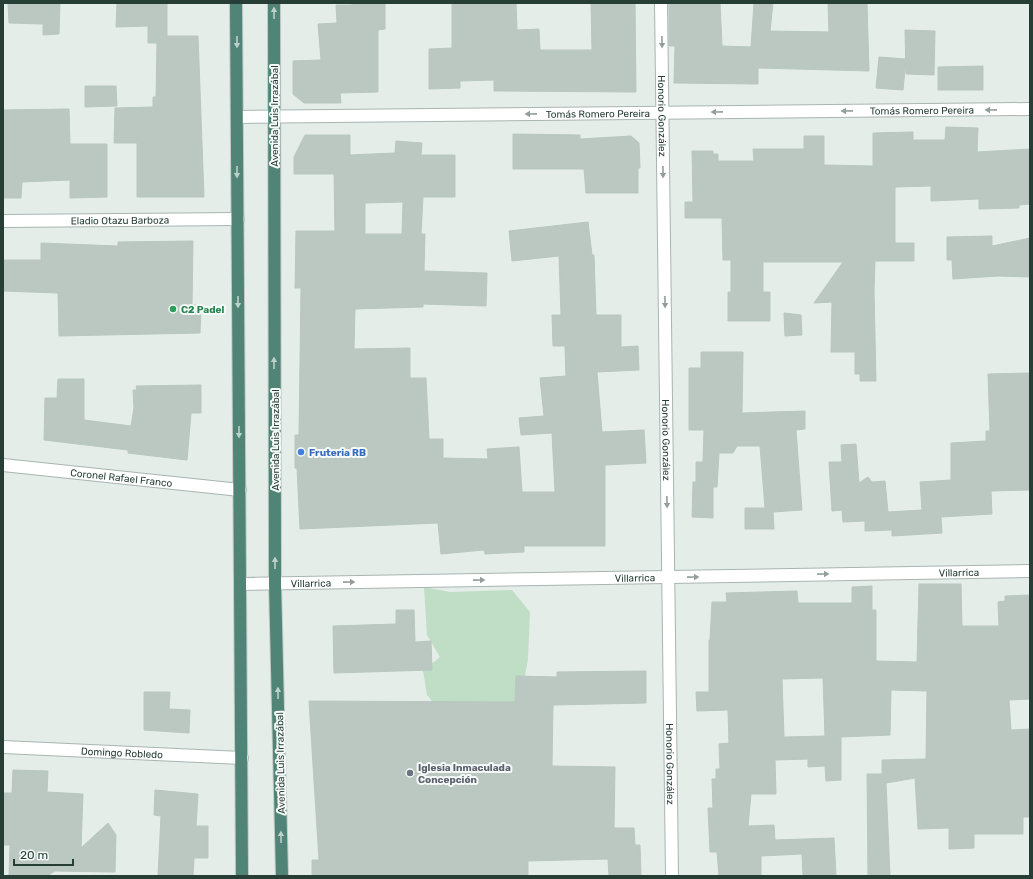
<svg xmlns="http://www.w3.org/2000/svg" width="1033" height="879" font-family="Rubik,sans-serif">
	<rect width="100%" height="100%" fill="#e5ede9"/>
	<!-- green -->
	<polygon fill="#c0ddc6" points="424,587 450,592 512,590 530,612 528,659 520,702 440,711 427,695 423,671 440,657 427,635"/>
	<!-- building -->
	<g fill="#bbc8c2" stroke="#b8c7c0" fill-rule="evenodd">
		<polygon points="8,3 60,3 59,34 43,35 43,24 9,23"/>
		<polygon points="117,3 167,3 167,36 198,36 204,197 137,197 137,143 114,143 115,108 153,107 153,97 156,97 157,43 148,43 148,26 116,27"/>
		<polygon points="352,3 385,3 385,29 378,30 378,92 340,93 341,103 304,103 293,94 293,61 321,60 318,24 337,23 336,5 352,5"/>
		<polygon points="452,3 516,3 517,30 539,29 540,50 592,50 591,3 635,3 636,92 494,91 494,80 460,81 460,88 429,89 429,49 452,48"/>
		<polygon points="669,3 720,3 722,46 751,47 754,3 773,3 770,31 829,32 828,3 867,3 869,71 758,68 758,84 674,83 675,46 669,46"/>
		<polygon points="905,30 935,31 934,75 906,74"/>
		<polygon points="879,57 906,59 903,90 876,88"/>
		<polygon points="983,66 983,90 938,90 938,67"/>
		<polygon points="85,86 116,86 117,106 85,107"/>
		<polygon points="69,109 70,144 107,144 107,197 70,198 70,180 22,182 21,198 3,198 3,110"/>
		<polygon points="946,127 978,128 977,152 1030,149 1030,204 1019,205 1019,208 979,209 979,199 931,201 931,186 895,187 895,243 914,243 914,261 875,261 874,291 876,381 860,381 860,374 855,374 855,352 831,352 832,302 814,303 843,262 763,262 763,292 770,292 770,321 728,321 728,292 731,292 731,260 723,260 722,218 685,218 685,202 693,202 692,151 713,151 713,154 718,154 718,161 754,161 753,149 804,149 804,136 824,136 824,165 873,166 873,133 913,132 913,140 945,140"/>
		<polygon points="513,134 580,135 580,139 631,136 639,143 640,168 638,168 638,193 586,193 584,169 513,169"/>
		<path d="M305,135H350V155L395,153L396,141L422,143L421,155H455V197H423L421,234H425L424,271L487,273L486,306L423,304V307L355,309L354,349L410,348V378H426L429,439H443V458L488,459L487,449L519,447L522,492H555L552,433L521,435L519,418L544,416L540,378L566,376L565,346H553L552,315H561L559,256L512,261L509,231L588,222L592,255H594L596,315H621V347L638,346L639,370L597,372L602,432L644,430L646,463L605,465V546H524V552L485,554L484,550L441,554L438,523L300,529L297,468H295V435H299L301,288H295L296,231H335L334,174H294V157ZM403,202L402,234H365V203Z"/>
		<polygon points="992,236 992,246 1030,238 1030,277 998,276 953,279 952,260 947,260 947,237"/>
		<polygon points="193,241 192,305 201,305 200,333 59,336 58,293 3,291 3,260 41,260 41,243 118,246 118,242"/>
		<polygon points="784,313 801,315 802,335 785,336"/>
		<polygon points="701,352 743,352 742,413 805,411 805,429 796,430 802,510 773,512 774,529 745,529 745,508 765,508 760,446 737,446 733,453 719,453 717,487 713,487 713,518 692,517 693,482 696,482 696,462 703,462 704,430 689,430 689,368 701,368"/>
		<polygon points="1030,373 1030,490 991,491 992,514 941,517 942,533 892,536 892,530 865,531 865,521 843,522 842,510 832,511 829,462 842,462 841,445 856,444 859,483 868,477 872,482 885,481 888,512 922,510 920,482 951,480 951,443 986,441 986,431 990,431 988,374"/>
		<polygon points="58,379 84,379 84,420 131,426 134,408 133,390 137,390 136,386 201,385 201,413 191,413 187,460 128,453 128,450 44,440 45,398 57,398"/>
		<path d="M919,584H961L962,626H999L998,602L1005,601V596L1030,595V699L1009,700L1011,730L1030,729V817H1023V834H974V848L949,849V828L918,829L915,778L886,783L890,876H868L867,774H882V760L926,759L927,691L891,690L890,735L841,737V780L826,781L825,766L808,767V759L775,760L776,794H751L748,826L774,825L775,840L834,838L836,876H803L802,854L761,856V876H719L717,852H710L708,808H713L712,779H716V769H720L719,744L729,743L728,710L697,711L696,692H709V640H710L712,602H727L726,593L797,591L798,603H852V587L872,586V610H876V661L917,662ZM823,678L825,736L784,737L782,679Z"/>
		<polygon points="396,610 414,610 415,642 431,641 432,670 334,673 333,626 396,624"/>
		<polygon points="646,671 646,703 553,705 552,766 615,767 614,828 634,828 635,845 640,845 641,876 609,876 608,859 528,861 528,876 312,876 312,860 319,860 309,701 515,702 516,676 557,677 557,672"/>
		<polygon points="144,692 170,692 169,709 190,710 189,733 144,730"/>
		<polygon points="13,770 48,771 47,792 83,794 81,848 108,823 116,835 115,872 55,871 47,876 9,876 10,845 3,845 3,793 12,793"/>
		<polygon points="155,790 198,794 196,826 208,826 208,858 194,858 193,876 158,876 161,816 154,815"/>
	</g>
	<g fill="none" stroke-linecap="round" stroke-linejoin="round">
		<defs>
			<g id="minor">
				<path id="s1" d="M661,3L672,876"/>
				<path id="s2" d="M237,117L1030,109"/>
				<path id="s3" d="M3,221L238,219"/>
				<path id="s4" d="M3,465L240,490"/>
				<path id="s5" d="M240,584L1030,571"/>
				<path id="s6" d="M3,747L242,758"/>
			</g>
			<g id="trunk">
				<polyline points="236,3 242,876"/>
				<polyline points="274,3 275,583 282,876"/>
			</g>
		</defs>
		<!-- minor casing -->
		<use href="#minor" stroke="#a8b5b0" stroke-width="14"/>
		<!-- trunk casing -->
		<use href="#trunk" stroke="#c2c9c7" stroke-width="14"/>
		<!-- minor -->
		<use href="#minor" stroke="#fff" stroke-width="12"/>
		<!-- trunk -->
		<use href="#trunk" stroke="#508476" stroke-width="12"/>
	</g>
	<!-- one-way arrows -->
	<defs><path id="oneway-solid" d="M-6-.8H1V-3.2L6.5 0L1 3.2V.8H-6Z"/></defs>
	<g fill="#bcd1ca">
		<use href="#oneway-solid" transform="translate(274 13) rotate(-90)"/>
		<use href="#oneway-solid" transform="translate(237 42) rotate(90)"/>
		<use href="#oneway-solid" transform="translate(237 172) rotate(90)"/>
		<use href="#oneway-solid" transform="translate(238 302) rotate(90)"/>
		<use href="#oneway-solid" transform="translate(274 363) rotate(-90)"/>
		<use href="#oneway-solid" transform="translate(239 432) rotate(90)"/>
		<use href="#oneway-solid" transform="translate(275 563) rotate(-90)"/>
		<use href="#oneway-solid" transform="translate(278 693) rotate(-91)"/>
		<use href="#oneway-solid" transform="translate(281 837) rotate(-91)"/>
	</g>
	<g fill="#929e9a">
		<use href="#oneway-solid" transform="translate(662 42) rotate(89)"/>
		<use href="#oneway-solid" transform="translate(991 110) rotate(179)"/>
		<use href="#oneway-solid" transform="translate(847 111) rotate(179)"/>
		<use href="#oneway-solid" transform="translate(717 112) rotate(179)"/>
		<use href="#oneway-solid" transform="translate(531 114) rotate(179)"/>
		<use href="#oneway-solid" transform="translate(663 172) rotate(89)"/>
		<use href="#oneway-solid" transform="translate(665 302) rotate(89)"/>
		<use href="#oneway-solid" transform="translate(667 502) rotate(89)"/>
		<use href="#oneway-solid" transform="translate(823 574) rotate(-1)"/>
		<use href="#oneway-solid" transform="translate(693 577) rotate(-1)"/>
		<use href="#oneway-solid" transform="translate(479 580) rotate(-1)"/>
		<use href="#oneway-solid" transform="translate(349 582) rotate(-1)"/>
	</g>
	<!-- markers -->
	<circle fill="#2e9e5b" stroke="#f6faf8" stroke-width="1.5" cx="173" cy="309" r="4"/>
	<circle fill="#3f7fe0" stroke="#f6faf8" stroke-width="1.5" cx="301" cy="452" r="4"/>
	<circle fill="#6b7280" stroke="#f6faf8" stroke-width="1.5" cx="410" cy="773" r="4"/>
	<g text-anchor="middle" stroke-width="4" stroke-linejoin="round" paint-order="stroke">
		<!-- street labels -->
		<g font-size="10" fill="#263e36" stroke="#f6faf8">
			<text dy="4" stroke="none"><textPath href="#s2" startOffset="685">Tomás Romero Pereira</textPath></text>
			<text dy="4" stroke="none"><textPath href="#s2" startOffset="361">Tomás Romero Pereira</textPath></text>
			<text transform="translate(274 116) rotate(-90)" y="4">Avenida Luis Irrazábal</text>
			<text dy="4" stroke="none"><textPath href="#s1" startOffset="113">Honorio González</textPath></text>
			<text dy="4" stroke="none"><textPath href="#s3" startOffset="117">Eladio Otazu Barboza</textPath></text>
			<text transform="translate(275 440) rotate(-90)" y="4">Avenida Luis Irrazábal</text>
			<text dy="4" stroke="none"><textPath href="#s1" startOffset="437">Honorio González</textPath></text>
			<text dy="4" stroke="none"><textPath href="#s4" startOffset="119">Coronel Rafael Franco</textPath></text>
			<text dy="4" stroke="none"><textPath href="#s5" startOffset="719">Villarrica</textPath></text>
			<text dy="4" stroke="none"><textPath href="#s5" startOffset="395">Villarrica</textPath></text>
			<text dy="4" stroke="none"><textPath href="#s5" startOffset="71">Villarrica</textPath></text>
			<text dy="4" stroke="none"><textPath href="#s6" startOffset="119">Domingo Robledo</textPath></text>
			<text transform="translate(280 763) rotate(-91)" y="4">Avenida Luis Irrazábal</text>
			<text dy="4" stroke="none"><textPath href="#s1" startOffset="761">Honorio González</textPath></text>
		</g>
		<!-- leisure labels -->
		<g font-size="10" font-weight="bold" fill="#27864d" stroke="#f6faf8" text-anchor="start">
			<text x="181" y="313">C2 Padel</text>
		</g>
		<!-- shop labels -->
		<g font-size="10" font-weight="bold" fill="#366cbe" stroke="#f6faf8" text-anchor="start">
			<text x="309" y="456">Fruteria RB</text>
		</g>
		<!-- worship labels -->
		<g font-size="10" font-weight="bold" fill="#5b616d" stroke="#f6faf8" text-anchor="start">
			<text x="418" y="771">Iglesia Inmaculada<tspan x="418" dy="12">Concepción</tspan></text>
		</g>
	</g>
	<!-- border -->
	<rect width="1033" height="879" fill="none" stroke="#263e36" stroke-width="8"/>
	<!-- scale -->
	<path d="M14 859v6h59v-6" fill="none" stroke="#263e36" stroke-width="2"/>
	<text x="20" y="859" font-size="12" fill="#263e36" stroke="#f6faf8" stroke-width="3" paint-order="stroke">20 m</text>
</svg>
